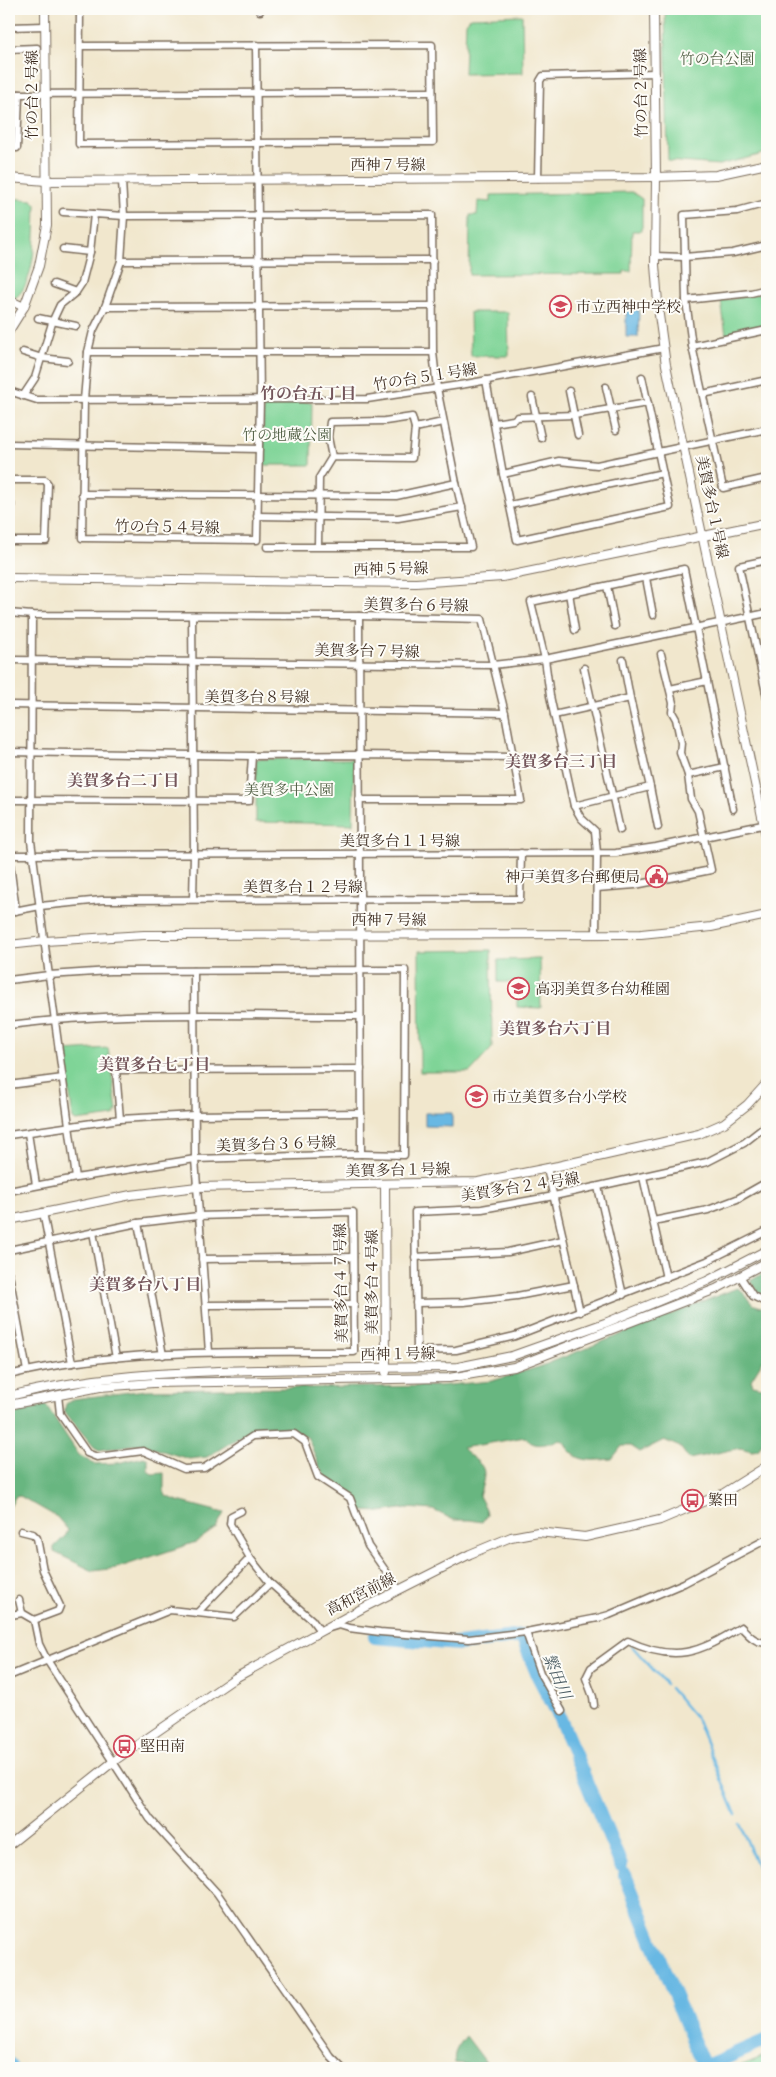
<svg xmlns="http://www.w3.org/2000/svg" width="776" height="2077" font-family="'IM FELL Double Pica','Noto Serif JP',serif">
	<rect width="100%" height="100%" fill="#fdfcf7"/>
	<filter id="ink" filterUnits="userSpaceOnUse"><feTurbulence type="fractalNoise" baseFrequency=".02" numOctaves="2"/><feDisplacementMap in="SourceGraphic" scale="10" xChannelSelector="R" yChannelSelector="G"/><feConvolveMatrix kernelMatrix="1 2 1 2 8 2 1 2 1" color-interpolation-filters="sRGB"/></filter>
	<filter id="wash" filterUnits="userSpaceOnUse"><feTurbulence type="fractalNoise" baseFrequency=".0096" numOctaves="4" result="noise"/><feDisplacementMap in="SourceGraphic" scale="20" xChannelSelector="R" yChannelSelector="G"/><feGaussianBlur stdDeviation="1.12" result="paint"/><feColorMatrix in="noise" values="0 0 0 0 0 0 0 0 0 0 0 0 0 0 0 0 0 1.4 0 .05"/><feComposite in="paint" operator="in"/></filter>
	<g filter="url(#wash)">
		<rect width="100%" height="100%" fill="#f1e7cd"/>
		<!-- green -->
		<g fill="#7fd497" stroke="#5d7f5a">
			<polygon points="665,9 767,9 767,153 719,165 668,161"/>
			<polygon points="522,15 523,73 464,74 466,23 471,17"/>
			<polygon points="632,192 642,199 642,231 632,231 631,271 624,271 624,274 469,275 470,215 477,215 478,201 491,202 491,195"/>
			<path d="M9,198L32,200L36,204C35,229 37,283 15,298L9,296Z"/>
			<polygon points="767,292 767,326 726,335 721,301"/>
			<polygon points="470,312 508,312 509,356 471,356"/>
			<polygon points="265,402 312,402 311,465 263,465 263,405"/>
			<polygon points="256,759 354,759 353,824 256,822"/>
			<polygon points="491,950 492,1048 470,1072 420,1072 419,951"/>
			<polygon points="540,959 541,1008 517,1007 517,982 498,982 498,960"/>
			<polygon points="108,1048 117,1111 114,1116 76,1121 73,1119 64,1051"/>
			<polygon points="767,2055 767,2068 735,2068"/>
		</g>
		<!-- forest -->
		<g fill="#67b680" stroke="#51704f">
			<polygon points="767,1271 767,1296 760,1294 750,1281"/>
			<path d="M737,1288L741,1290L752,1304L767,1309V1354L751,1380L753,1385L767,1388V1434L758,1450L752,1451L740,1448L689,1459L680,1447L664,1440L640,1452L631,1446H622L612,1459C598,1460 581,1463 571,1452C566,1448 567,1443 561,1440C547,1443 535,1450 525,1437L462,1448C482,1468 490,1462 479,1496L486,1509L487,1515L482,1522L470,1520H454L433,1510L407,1508L380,1512L362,1511L359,1510L353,1494L326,1477L319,1466L308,1438L292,1428L248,1432L207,1457L189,1459L140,1444L99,1450L94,1447L64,1411L66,1404L73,1399L146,1390L438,1386L492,1381L539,1367Z"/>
			<polygon points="46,1405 79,1455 94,1464 118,1463 144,1457 148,1459 148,1471 152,1474 164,1473 164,1491 166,1496 178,1501 224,1513 216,1528 196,1542 117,1568 93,1571 54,1552 54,1547 66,1535 68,1530 57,1517 20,1496 15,1497 9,1509 9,1416"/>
			<path d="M466,2036L485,2061L474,2065L455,2063C452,2052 460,2044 466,2036Z"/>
		</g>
		<!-- water -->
		<g fill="#68b8e3" stroke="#527180">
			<polygon points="626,309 639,309 638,337 626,337"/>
			<polygon points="425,1113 452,1113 452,1127 425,1126"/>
		</g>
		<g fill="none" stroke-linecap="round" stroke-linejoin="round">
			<!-- stream -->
			<g stroke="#68b8e3" stroke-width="2.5">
				<polyline points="630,1644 666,1684"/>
				<polyline points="670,1688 697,1720 736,1815"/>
				<polyline points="740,1824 767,1890"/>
			</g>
			<!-- river -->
			<g stroke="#68b8e3" stroke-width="14">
				<polyline points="375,1637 459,1644 522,1636 538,1676 558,1714 621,1865"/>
				<polyline points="625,1875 704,2067 767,2040"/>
				<polyline points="9,2064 12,2068"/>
			</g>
		</g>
	</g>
	<g filter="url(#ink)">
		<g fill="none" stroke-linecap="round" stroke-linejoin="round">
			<defs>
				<g id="minor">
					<polyline points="80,9 79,144 433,142 432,45 80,46"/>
					<polyline points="260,9 260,11"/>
					<polyline points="9,27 45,26"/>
					<polyline points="9,49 37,48"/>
					<polyline points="9,94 19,94"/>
					<polyline points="9,147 17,148 19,94 432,92"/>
					<polyline points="538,178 540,81 543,76 655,73"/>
					<polyline points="122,181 124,216 121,261 105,307 93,331 88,352 84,400 82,538 257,540 260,399 256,45"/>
					<polyline points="767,203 737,211 684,215 686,300 692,346 723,488 767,478"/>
					<polyline points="63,212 94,214"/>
					<polyline points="63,249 90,252"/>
					<polyline points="655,256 684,257 733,253 767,245"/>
					<polyline points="121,261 433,260"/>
					<polyline points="54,284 76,292"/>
					<polyline points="686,300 751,293 767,289"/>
					<polyline points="105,307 433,306"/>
					<polyline points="38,318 76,326"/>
					<polyline points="692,346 767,330"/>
					<polyline points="23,352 42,358 68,361"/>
					<polyline points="88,352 433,352"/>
					<polyline points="486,380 503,474 559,461 597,465 767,429"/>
					<polyline points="606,387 616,430"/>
					<polyline points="9,391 37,400 367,399 466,384 664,348"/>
					<polyline points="569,391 578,435"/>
					<polyline points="703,394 767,380"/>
					<polyline points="23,396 35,378 53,320 60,305 76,292 82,283 90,252 94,214 124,216 432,215 433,352 437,388 456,483 396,496 82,494"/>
					<polyline points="532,397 541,438"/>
					<polyline points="494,423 513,420 518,417 574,415 648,403"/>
					<polyline points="415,428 443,422"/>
					<polyline points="9,444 259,449"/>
					<polyline points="503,474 517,540 670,507 642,377"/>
					<polyline points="9,480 45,480 48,484 46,541 9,541"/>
					<polyline points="9,504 11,504 10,541"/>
					<polyline points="510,505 663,473"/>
					<polyline points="257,516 398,518 462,507"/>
					<polyline points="318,546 319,478 332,457 328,437 330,422 385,421 412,417 415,428 412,458 332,457"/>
					<polyline points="267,547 471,547 456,483"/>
					<polyline points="767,560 739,566 767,698"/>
					<polyline points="646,578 653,615"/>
					<polyline points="607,586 615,626"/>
					<polyline points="569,593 575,630"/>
					<polyline points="9,613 32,615 359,616 482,619 505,713 521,800 359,800"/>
					<polyline points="32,615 31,841 76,1178"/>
					<polyline points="192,616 194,854 193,899"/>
					<polyline points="9,660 493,665 545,659 767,613"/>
					<polyline points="623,660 630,698"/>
					<polyline points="584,668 620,830"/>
					<polyline points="670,689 707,681"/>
					<polyline points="9,705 505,713"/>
					<polyline points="554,715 630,698 650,787 574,806"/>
					<polyline points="9,752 252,756 359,755 513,757"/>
					<polyline points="688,775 725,767"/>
					<polyline points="650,787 658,827"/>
					<polyline points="9,800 249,801 252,756"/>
					<polyline points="9,855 616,853 656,847 767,824"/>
					<polyline points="9,856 16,911"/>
					<polyline points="597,888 635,885 711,870 698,811 691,799 688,775 680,753 681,743 676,719 672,712 673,703 661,654"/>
					<polyline points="9,912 40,906 102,900 520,899 521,853"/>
					<polyline points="596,934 597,853 595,831 581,818 574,806 550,696 545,659 531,602 684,569 733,809"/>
					<polyline points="194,971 195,1159 209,1352"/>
					<polyline points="9,980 49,975 110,971 405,970 404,1155 361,1154"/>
					<path d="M9,1025C125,1010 243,1016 360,1016"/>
					<polyline points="9,1085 63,1078"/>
					<polyline points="120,1119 116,1070 361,1069"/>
					<polyline points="767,1125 744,1143 707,1162 554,1196 482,1209 415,1212 417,1351 456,1350 515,1336 707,1261 767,1231"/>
					<polyline points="28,1133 36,1185"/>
					<polyline points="9,1135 120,1119 194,1115 361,1113"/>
					<polyline points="547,1168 580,1312"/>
					<polyline points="643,1177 666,1278"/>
					<polyline points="598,1187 623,1295"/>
					<polyline points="9,1191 76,1178 195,1159 361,1154 359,616"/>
					<polyline points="43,1212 72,1363"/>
					<polyline points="653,1221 708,1210 737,1199 767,1182"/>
					<polyline points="138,1223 163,1355"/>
					<polyline points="93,1232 116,1358"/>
					<path d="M9,1250L138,1223L198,1216L353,1212L354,1352C239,1352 122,1348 9,1375"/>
					<polyline points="415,1257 508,1252 563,1240"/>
					<polyline points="202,1259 353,1257"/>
					<polyline points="9,1274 27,1371"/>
					<polyline points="740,1276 753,1296 767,1303"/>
					<polyline points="416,1303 464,1302 517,1296 574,1285"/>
					<polyline points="207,1305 354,1304"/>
					<polyline points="58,1395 60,1414 87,1453 97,1457 143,1451 184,1469 204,1468 253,1436 294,1434 305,1442 318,1477 350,1498 368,1546 399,1590"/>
					<polyline points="241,1511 231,1516 230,1524 250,1558"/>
					<polyline points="21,1531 33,1534 37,1538 43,1570 60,1606 58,1611 34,1620"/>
					<polyline points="19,1600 22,1613 34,1620 39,1644 47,1660 150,1819 217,1893 331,2057 342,2068"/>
					<polyline points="9,1610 11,1615 22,1613"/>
					<polyline points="198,1612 250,1558 270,1583"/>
					<polyline points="526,1632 540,1673 562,1711"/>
					<polyline points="9,1676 170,1610 234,1617 270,1583 312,1620 320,1631 339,1625 349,1628 380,1632 469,1639 526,1632 598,1618 609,1615 684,1583 767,1539"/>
					<path d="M594,1705L593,1697L586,1678L591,1668L628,1641C675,1663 699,1653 741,1627C749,1635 755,1643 767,1643"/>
				</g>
				<g id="tertiary">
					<polyline points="654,9 656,177 655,265 659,315 666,365 767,840"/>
					<polyline points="9,178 46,181 656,177 716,175 767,164"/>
					<polyline points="9,300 24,307"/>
					<polyline points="9,331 24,307 39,266 47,225 45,9"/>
					<polyline points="9,578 416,583 502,577 767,523"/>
					<polyline points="9,945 45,941 144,935 641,934 711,927 767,915"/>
					<polyline points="385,1184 386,1372"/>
					<polyline points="9,1220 131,1195 197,1187 478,1182 558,1166 699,1134 724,1123 747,1105 767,1083"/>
					<path d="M9,1396C92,1375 172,1372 257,1370C324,1369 391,1367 458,1367L512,1356L605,1323L707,1281L767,1250"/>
					<polyline points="9,1405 100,1387 153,1383 449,1378 514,1367 716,1289 767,1262"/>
					<polyline points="9,1845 114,1761 235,1678 363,1608 470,1554 511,1537 538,1532 585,1537 660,1520 724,1493 767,1466"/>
				</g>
			</defs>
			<!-- minor casing -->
			<use href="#minor" stroke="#7b6c5b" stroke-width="9"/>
			<!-- tertiary casing -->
			<use href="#tertiary" stroke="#7b6c5b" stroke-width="10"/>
			<!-- minor -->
			<use href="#minor" stroke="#fff" stroke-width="6"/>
			<!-- tertiary -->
			<use href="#tertiary" stroke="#fff" stroke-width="8"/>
		</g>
	</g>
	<!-- icons -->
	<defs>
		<symbol id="school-ring" viewBox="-11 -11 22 22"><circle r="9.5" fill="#fdfcf7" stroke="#d1495b" stroke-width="1.5"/><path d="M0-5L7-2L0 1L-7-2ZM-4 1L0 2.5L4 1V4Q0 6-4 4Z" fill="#d1495b"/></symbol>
		<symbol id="civic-ring" viewBox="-11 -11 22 22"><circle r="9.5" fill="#fdfcf7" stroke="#d1495b" stroke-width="1.5"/><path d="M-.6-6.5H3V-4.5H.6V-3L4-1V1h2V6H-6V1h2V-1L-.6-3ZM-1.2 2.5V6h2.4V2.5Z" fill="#d1495b"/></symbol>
		<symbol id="bus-ring" viewBox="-11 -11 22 22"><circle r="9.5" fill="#fdfcf7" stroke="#d1495b" stroke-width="1.5"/><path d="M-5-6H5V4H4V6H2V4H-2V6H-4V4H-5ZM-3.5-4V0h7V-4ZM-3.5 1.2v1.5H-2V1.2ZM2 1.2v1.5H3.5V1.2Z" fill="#d1495b"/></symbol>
	</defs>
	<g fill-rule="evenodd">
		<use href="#school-ring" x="548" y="294" width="25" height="25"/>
		<use href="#civic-ring" x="644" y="864" width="25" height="25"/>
		<use href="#school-ring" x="506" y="976" width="25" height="25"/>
		<use href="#school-ring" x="464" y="1084" width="25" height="25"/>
		<use href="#bus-ring" x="680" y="1488" width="25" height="25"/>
		<use href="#bus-ring" x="112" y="1734" width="25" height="25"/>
	</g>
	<g text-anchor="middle" stroke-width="4" stroke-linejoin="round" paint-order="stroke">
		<!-- park labels -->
		<g font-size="15" fill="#4f5d42" stroke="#fdfcf7">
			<text x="717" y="64">竹の台公園</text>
			<text x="287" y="440">竹の地蔵公園</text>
			<text x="289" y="795">美賀多中公園</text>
		</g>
		<!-- street labels -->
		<g font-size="15" fill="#3b2a1e" stroke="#fdfcf7">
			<text transform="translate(641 93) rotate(-91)" y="5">竹の台２号線</text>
			<text transform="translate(32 95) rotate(-90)" y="5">竹の台２号線</text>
			<text x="388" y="170">西神７号線</text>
			<text transform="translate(425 377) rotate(-9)" y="5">竹の台５１号線</text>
			<text transform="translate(712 507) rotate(78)" y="5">美賀多台１号線</text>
			<text transform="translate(167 527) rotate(1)" y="5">竹の台５４号線</text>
			<text transform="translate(391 569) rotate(-1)" y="5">西神５号線</text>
			<text transform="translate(416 605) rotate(1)" y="5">美賀多台６号線</text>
			<text transform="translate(367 651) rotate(1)" y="5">美賀多台７号線</text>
			<text x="257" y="702">美賀多台８号線</text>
			<text x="400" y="846">美賀多台１１号線</text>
			<text x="303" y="892">美賀多台１２号線</text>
			<text x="389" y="925">西神７号線</text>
			<text transform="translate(276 1144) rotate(-2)" y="5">美賀多台３６号線</text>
			<text transform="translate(398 1170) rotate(-1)" y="5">美賀多台１号線</text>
			<text transform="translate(520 1187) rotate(-9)" y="5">美賀多台２４号線</text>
			<text transform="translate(372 1282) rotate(-90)" y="5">美賀多台４号線</text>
			<text transform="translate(341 1283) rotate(-91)" y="5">美賀多台４７号線</text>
			<text transform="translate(398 1354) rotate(-1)" y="5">西神１号線</text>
			<text transform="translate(361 1594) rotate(-27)" y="5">高和宮前線</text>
		</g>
		<!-- poi labels -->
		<g font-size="15" fill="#3b2a1e" stroke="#fdfcf7" text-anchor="start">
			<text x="576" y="312">市立西神中学校</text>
			<text x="640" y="882" text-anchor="end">神戸美賀多台郵便局</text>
			<text x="535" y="994">高羽美賀多台幼稚園</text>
			<text x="492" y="1102">市立美賀多台小学校</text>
			<text x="708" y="1505">繁田</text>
			<text x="140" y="1751">堅田南</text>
		</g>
		<!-- neighbourhood labels -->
		<g font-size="16" font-weight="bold" fill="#74565b" stroke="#fdfcf7">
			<text x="308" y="399">竹の台五丁目</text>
			<text x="561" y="767">美賀多台三丁目</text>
			<text x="123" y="786">美賀多台二丁目</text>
			<text x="555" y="1034">美賀多台六丁目</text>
			<text x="154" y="1070">美賀多台七丁目</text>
			<text x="145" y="1290">美賀多台八丁目</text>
		</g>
		<!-- water labels -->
		<g font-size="16" font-style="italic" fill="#4b5c63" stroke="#fdfcf7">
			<text transform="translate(558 1676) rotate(67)" y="6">繁田川</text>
		</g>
	</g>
	<!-- margin -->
	<rect width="776" height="2077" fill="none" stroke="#fdfcf7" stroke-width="30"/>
</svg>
